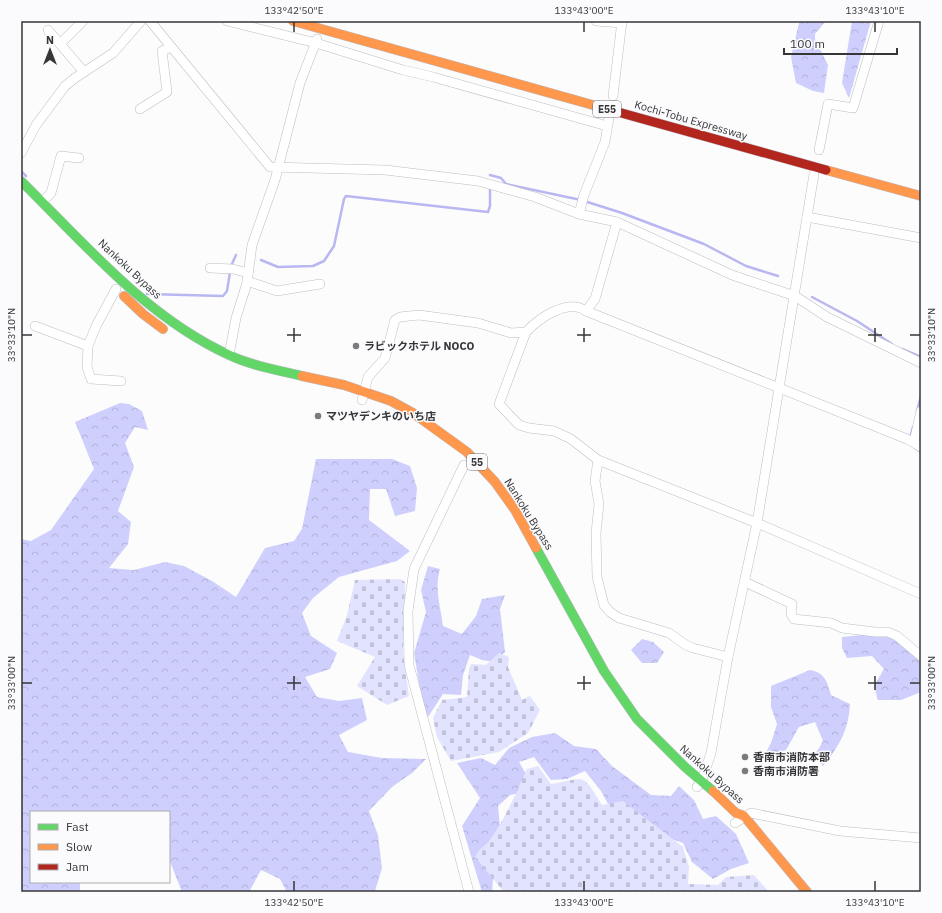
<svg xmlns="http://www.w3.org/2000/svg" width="942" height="913" font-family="'IBM Plex Sans','Noto Sans JP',sans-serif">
	<defs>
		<pattern id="forest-crowns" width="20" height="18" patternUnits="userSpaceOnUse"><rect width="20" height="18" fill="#cfcffe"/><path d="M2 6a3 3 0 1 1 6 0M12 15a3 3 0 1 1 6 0" fill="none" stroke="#b2b2da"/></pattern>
		<pattern id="cemetery-stones" width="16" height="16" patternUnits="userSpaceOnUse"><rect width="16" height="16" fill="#e2e3fe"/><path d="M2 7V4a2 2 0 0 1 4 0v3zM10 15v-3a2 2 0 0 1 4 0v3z" fill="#c2c3da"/></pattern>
	</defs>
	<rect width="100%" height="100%" fill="#fcfcfd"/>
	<!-- forest -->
	<g fill="url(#forest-crowns)">
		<polygon points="801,21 826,21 815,34 815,39 828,65 824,93 813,91 796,83 791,57 799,23"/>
		<polygon points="852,21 871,21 849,98 842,83"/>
		<polygon points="120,403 129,404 142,411 148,430 135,427 125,443 134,467 118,511 131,522 128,544 109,568 134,570 165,562 184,566 212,581 236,597 265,548 294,541 302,529 316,459 392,459 410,466 417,488 415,511 395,516 386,489 370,489 369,520 410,551 397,561 339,577 313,598 302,613 311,636 337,653 330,669 305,677 317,697 339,701 362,698 367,720 339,735 348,752 382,758 426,759 412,773 392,787 369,811 378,835 382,868 375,891 287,892 280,879 261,870 249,892 182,892 169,859 169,812 31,812 31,882 80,882 80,892 21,892 21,539 31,541 51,530 94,469 75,422"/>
		<path d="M428,566L440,569C434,589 441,607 443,626L462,634L476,616L482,599L505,595L500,609L505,652L494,662L482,660L470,655L463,675L461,695L443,694L428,717L422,701L414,653L426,612L421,590Z"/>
		<path d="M873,634C902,638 900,646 921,661V692L901,700H878L874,686L884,669L872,656L847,658L842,648V637Z"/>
		<polygon points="642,639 653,642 664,652 657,663 642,663 631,650"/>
		<path d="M810,670C825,673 827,681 831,695L850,704C849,729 839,747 823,766L814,757L823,741L815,722L799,727L786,750L764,756L771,743L777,724L771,707V686Z"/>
		<polygon points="555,733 574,746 596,749 612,766 651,795 671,796 679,786 694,800 703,819 716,816 736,834 749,863 731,869 713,879 692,862 683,843 661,835 608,804 601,791 585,771 567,779 551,780 534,757 519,762 529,779 525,792 510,795 498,806 500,827 494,869 492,892 482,892 462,826 480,798 457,763 481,758 495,765 509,748 532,737"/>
	</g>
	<!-- cemetery -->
	<g fill="url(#cemetery-stones)">
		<polygon points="400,579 405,582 403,653 409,696 387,705 357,686 375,657 337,641 347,615 355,580"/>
		<polygon points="499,653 509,657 508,667 522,700 530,696 540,710 528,733 499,752 451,761 437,737 433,718 442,700 467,697 469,669 471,664 486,665"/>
		<path d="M538,766L551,784C588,777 582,773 602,805L623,801L683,847L689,867L688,884L718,885L726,877L754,875L769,892H504L475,857C480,847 484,847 489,841C505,820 516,793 527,769Z"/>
	</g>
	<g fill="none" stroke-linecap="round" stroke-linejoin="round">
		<!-- stream -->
		<g stroke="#b8b7f2" stroke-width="2.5">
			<polyline points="21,171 26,176"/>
			<polyline points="490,175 501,178 506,184 581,200 622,213 704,244 746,266 778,276"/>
			<polyline points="261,260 278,267 313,266 324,261 334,246 344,199 346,196 488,212 490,206 490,188"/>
			<polyline points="147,294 223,296 227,291 231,266 236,255"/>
			<polyline points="812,297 857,321 892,344"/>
			<polyline points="902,349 921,357"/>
			<polyline points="917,411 921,396"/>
			<polyline points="910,438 913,427"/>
			<polyline points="912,446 921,452"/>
		</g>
		<defs>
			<g id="street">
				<polyline points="150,21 270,167 385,170 478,181 535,197 579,214 617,222 732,275 795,296 827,317 921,363"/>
				<polyline points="227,21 316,43 403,70 433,77 607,126"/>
				<polyline points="596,21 622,23"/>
				<polyline points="48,30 84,72"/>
				<polyline points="60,44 83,21"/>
				<polyline points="613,96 622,21"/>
				<polyline points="140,109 167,92 162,51 171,47"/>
				<polyline points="819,150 828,104 853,108 879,21"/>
				<polyline points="21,153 36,125 65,86 75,78 113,53 141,21"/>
				<polyline points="42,202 51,193 61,156 79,158"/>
				<polyline points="579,214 584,195 605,142 609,118"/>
				<polyline points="807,217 921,238"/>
				<polyline points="210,268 233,269 248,273"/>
				<polyline points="247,281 277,291 320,284"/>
				<polyline points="586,311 595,299 617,222"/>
				<polyline points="35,326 88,346 96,326 116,289"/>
				<polyline points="88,346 87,367 91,379 121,381"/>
				<polyline points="229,355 236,318 247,283 252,245 275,180 300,83 317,39"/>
				<polyline points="362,400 368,377 385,358 395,320 400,317 419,315 478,323 511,333 526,332"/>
				<polyline points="914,442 921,411"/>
				<path d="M921,447L907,439L586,311C568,298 539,318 526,332L499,404L519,425L529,428L554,431L571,439L598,460L757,523L921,594"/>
				<polyline points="598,460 595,481 599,504 596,533 597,577 604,605 610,612 619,618 669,633 686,645 693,648 728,657"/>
				<polyline points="464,465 414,569 408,611 409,665 469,892"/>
				<polyline points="745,582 792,604 791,614 794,619 831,623 842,628 875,632 888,632 897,636 921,656"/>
				<polyline points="697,787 702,780 711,753 728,657 757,523 814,174"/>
				<polyline points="735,823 751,813 840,831 921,838"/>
			</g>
			<g id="fast">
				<path d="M21,181C85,244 146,317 229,355C252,366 278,370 302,376"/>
				<polyline points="536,548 604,671 637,719 685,767 713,791"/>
			</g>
			<g id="slow">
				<polyline points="293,21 600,107"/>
				<polyline points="826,170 921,196"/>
				<polyline points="124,296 143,314 163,329"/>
				<polyline points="302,376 344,385 391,401 413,413 467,452 495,482 515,510 536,548"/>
				<polyline points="713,791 736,813 744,816 807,892"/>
			</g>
			<polyline id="jam" points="600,107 826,170"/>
		</defs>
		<!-- street casing -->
		<use href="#street" stroke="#bdbebf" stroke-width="10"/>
		<!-- fast casing -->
		<use href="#fast" stroke="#babac3" stroke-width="10"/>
		<!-- slow casing -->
		<use href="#slow" stroke="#babac3" stroke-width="10"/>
		<!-- jam casing -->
		<use href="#jam" stroke="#babac3" stroke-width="10"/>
		<!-- street -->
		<use href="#street" stroke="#fff" stroke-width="9"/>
		<!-- fast -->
		<use href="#fast" stroke="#63d668" stroke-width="9"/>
		<!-- slow -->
		<use href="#slow" stroke="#ff974d" stroke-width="9"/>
		<!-- jam -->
		<use href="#jam" stroke="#b3261e" stroke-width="9"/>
	</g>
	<!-- ticks -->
	<path fill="none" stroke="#363639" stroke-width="1.5" d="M294,22V32M584,22V32M875,22V32M294,328V342M584,328V342M875,328V342M22,335H32M287,335H301M577,335H591M868,335H882M910,335H920M294,676V690M584,676V690M875,676V690M22,683H32M287,683H301M577,683H591M868,683H882M910,683H920M294,881V891M584,881V891M875,881V891"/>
	<!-- markers -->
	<g fill="#7b7b7e" stroke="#fbfbfe" stroke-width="1.5">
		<circle cx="356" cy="346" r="4"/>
		<circle cx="318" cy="416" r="4"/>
		<circle cx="745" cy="757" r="4"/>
		<circle cx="745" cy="771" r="4"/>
	</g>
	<g text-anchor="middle" stroke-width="3" stroke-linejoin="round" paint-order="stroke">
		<!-- shield labels -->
		<g fill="#fbfbfe" stroke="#717174" stroke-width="1">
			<rect x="593" y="101" width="28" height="16" rx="3"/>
			<rect x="467" y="454" width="20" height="16" rx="3"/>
		</g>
		<g font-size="10" font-weight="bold" fill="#363639">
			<text x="607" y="113">E55</text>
			<text x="477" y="466">55</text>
		</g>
		<!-- street labels -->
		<g font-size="11" fill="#363639" stroke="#fbfbfe">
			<text transform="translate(691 120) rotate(16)" y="4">Kochi-Tobu Expressway</text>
			<text transform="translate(130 269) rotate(43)" y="4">Nankoku Bypass</text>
			<text transform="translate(529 514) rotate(58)" y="4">Nankoku Bypass</text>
			<text transform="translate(712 774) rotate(42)" y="4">Nankoku Bypass</text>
		</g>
		<!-- poi labels -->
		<g font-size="11" font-weight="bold" fill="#363639" stroke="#fbfbfe" text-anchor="start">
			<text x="364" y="350">ラビックホテル NOCO</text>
			<text x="326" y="420">マツヤデンキのいち店</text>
			<text x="753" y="761">香南市消防本部</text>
			<text x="753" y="775">香南市消防署</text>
		</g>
	</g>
	<!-- border -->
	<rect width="942" height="913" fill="none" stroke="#fbfbfe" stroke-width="44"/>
	<!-- legend -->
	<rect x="30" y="811" width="140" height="72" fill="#fbfbfe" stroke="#acacaf"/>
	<rect x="38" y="824" width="20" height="6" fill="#63d668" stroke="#acacaf"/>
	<text x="66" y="831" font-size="12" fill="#363639">Fast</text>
	<rect x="38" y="844" width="20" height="6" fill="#ff974d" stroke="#acacaf"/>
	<text x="66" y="851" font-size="12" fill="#363639">Slow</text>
	<rect x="38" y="864" width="20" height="6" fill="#b3261e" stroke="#acacaf"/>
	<text x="66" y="871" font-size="12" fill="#363639">Jam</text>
	<!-- north arrow -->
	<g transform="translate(50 50)" stroke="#fbfbfe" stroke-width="3" paint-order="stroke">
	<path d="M0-3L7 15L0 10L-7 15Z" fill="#363639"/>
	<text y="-6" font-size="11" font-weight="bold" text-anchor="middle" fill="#363639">N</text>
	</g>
	<!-- scale -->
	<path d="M784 48v6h113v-6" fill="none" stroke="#363639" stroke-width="2"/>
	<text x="790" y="48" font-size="12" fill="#363639" stroke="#fbfbfe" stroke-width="3" paint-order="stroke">100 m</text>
	<rect x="22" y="22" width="898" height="869" fill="none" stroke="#363639" stroke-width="1.5"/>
	<g font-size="10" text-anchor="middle" fill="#363639">
		<text x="294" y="14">133°42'50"E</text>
		<text x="584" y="14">133°43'00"E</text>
		<text x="875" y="14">133°43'10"E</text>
		<text transform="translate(11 335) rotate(-90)" y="4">33°33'10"N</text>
		<text transform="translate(931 335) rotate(-90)" y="4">33°33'10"N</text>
		<text transform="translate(11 683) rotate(-90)" y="4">33°33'00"N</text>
		<text transform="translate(931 683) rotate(-90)" y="4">33°33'00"N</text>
		<text x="294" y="906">133°42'50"E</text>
		<text x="584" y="906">133°43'00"E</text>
		<text x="875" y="906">133°43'10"E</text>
	</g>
</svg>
